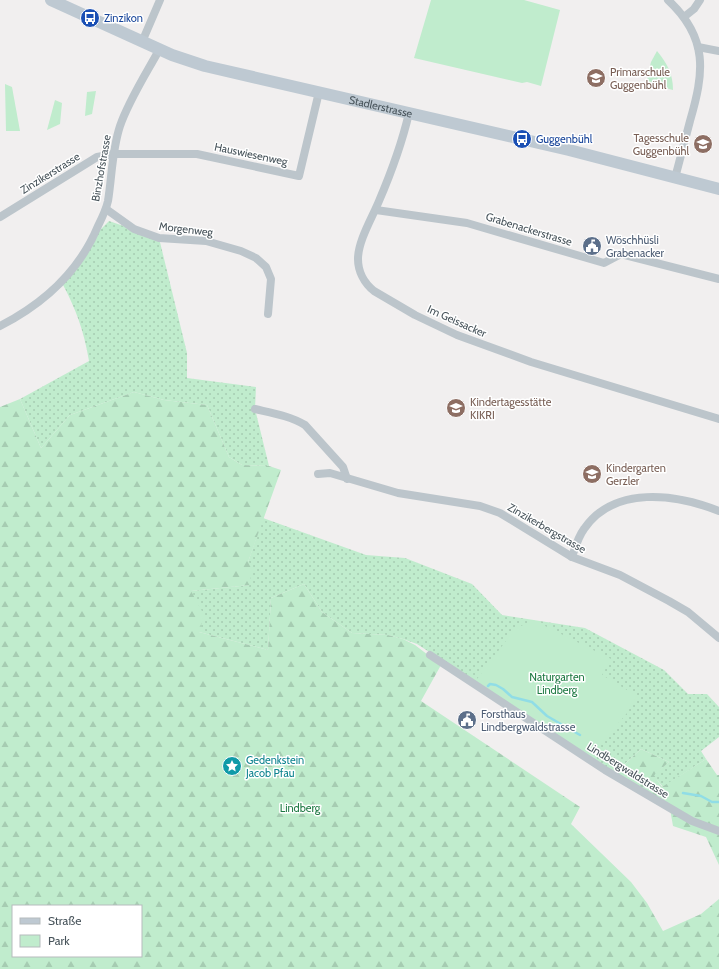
<svg xmlns="http://www.w3.org/2000/svg" width="719" height="969" font-family="Cabin,sans-serif">
	<defs>
		<pattern id="grass-dots" width="8" height="8" patternUnits="userSpaceOnUse"><rect width="8" height="8" fill="#c0eccd"/><path d="M2 2h.1M6 6h.1" fill="none" stroke="#a6ccb2" stroke-width="1.8" stroke-linecap="round"/></pattern>
		<pattern id="forest-firs" width="22" height="20" patternUnits="userSpaceOnUse"><rect width="22" height="20" fill="#c0eccd"/><path d="M5 1l3.5 6h-7zM16 11l3.5 6h-7z" fill="#a6ccb2"/></pattern>
	</defs>
	<rect width="100%" height="100%" fill="#f1efef"/>
	<!-- grass -->
	<g fill="url(#grass-dots)">
		<path d="M109,221L159,238L187,353V378L256,387L255,409L269,466L242,465L229,457L207,405L164,400L134,392L70,415L41,448L20,399L89,361C84,331 76,309 62,283L94,236Z"/>
		<polygon points="263,518 366,555 405,558 472,584 502,615 585,628 664,670 688,694 707,694 719,707 719,737 701,751 706,759 663,787 653,775 669,762 641,749 615,773 417,644 403,639 388,635 352,633 322,612 304,584 271,598 268,650 199,632 191,591 250,585 248,562"/>
	</g>
	<!-- forest -->
	<g fill="url(#forest-firs)" fill-rule="evenodd">
		<path d="M134,392L164,400L207,405L229,457L242,465L269,466L281,470L248,562L252,564L250,585L191,591L204,615L199,632L268,650L271,598L304,584L322,612L352,633L388,635L403,639L415,645L441,665L421,701L580,807L571,824L631,882L647,903L663,931L701,914L719,899V969H0V407L20,399L41,448L70,415ZM13,906H141V956H13Z"/>
		<polygon points="641,749 669,762 654,775 662,787 706,759 717,775 719,775 719,865 706,837 673,826 670,809 613,775"/>
	</g>
	<!-- green -->
	<g fill="#c0eccd">
		<polygon points="431,0 524,0 560,10 541,86 527,82 522,83 414,58"/>
		<path d="M657,51C667,63 673,74 673,90L646,83L651,62Z"/>
		<polygon points="5,84 12,87 20,131 6,131"/>
		<polygon points="96,91 92,114 85,116 87,92"/>
		<polygon points="55,100 62,103 60,124 47,130"/>
		<polygon points="533,620 611,659 602,675 637,696 627,713 588,759 474,683 515,629"/>
	</g>
	<g fill="none" stroke-linecap="round" stroke-linejoin="round">
		<!-- stream -->
		<g stroke="#90dde6" stroke-width="2.5">
			<polyline points="488,686 490,684 496,685 503,689 512,697 532,702 547,716 580,735"/>
			<polyline points="683,793 701,796 712,802 719,802"/>
		</g>
		<!-- minor -->
		<g stroke="#bcc5cb" stroke-width="8">
			<path d="M668,0C709,38 704,73 690,121C685,140 680,159 675,178"/>
			<polyline points="684,17 694,9 700,0"/>
			<polyline points="142,42 160,0"/>
			<polyline points="698,47 719,51"/>
			<path d="M409,113C402,143 391,173 379,201C372,218 358,241 358,259C358,271 364,283 374,291L415,315L457,335L531,362L719,419"/>
			<polyline points="106,209 134,229 159,238 206,241 241,251 256,258 266,267 271,279 268,314"/>
			<polyline points="376,210 467,223 604,263 621,254 719,279"/>
			<polyline points="0,217 97,157 113,154 197,154 299,176 319,92"/>
			<path d="M0,326C43,304 79,272 98,226C102,218 106,210 108,201C112,176 112,150 120,126C129,100 146,74 159,50"/>
			<path d="M255,409C272,413 290,416 305,425L343,467L347,479"/>
			<polyline points="318,474 330,473 398,493 480,506 500,513 572,557 620,575 669,601 688,612 719,638"/>
			<path d="M572,557C575,548 578,537 584,529C614,485 676,494 719,511"/>
			<polyline points="430,655 605,770 692,821 719,831"/>
		</g>
		<!-- secondary -->
		<path stroke="#bec9d2" stroke-width="12" id="s1" d="M51,0L172,55L205,66L569,150L719,189"/>
	</g>
	<!-- icons -->
	<defs>
		<symbol id="bus-disc" viewBox="-11 -11 22 22"><circle r="9.5" fill="#1a4fb4" stroke="#fff"/><path d="M-5-6H5V4H4V6H2V4H-2V6H-4V4H-5ZM-3.5-4V0h7V-4ZM-3.5 1.2v1.5H-2V1.2ZM2 1.2v1.5H3.5V1.2Z" fill="#fff"/></symbol>
		<symbol id="school-disc" viewBox="-11 -11 22 22"><circle r="9.5" fill="#8d6e63" stroke="#fff"/><path d="M0-5L7-2L0 1L-7-2ZM-4 1L0 2.5L4 1V4Q0 6-4 4Z" fill="#fff"/></symbol>
		<symbol id="civic-disc" viewBox="-11 -11 22 22"><circle r="9.5" fill="#5c6f8a" stroke="#fff"/><path d="M-.6-6.5H3V-4.5H.6V-3L4-1V1h2V6H-6V1h2V-1L-.6-3ZM-1.2 2.5V6h2.4V2.5Z" fill="#fff"/></symbol>
		<symbol id="sight-disc" viewBox="-11 -11 22 22"><circle r="9.5" fill="#0f9aa8" stroke="#fff"/><path d="M0-6L1.8-2.2L6-1.7L2.9 1.2L3.7 5.4L0 3.3L-3.7 5.4L-2.9 1.2L-6-1.7L-1.8-2.2Z" fill="#fff"/></symbol>
	</defs>
	<g fill-rule="evenodd">
		<use href="#bus-disc" x="79" y="7" width="22" height="22"/>
		<use href="#school-disc" x="585" y="67" width="22" height="22"/>
		<use href="#bus-disc" x="511" y="128" width="22" height="22"/>
		<use href="#school-disc" x="692" y="133" width="22" height="22"/>
		<use href="#civic-disc" x="581" y="235" width="22" height="22"/>
		<use href="#school-disc" x="445" y="397" width="22" height="22"/>
		<use href="#school-disc" x="581" y="463" width="22" height="22"/>
		<use href="#civic-disc" x="456" y="709" width="22" height="22"/>
		<use href="#sight-disc" x="221" y="755" width="22" height="22"/>
	</g>
	<g text-anchor="middle" stroke-width="3" stroke-linejoin="round" paint-order="stroke">
		<!-- transit labels -->
		<g font-size="11" fill="#164399" stroke="#fff" text-anchor="start">
			<text x="104" y="22">Zinzikon</text>
			<text x="536" y="143">Guggenbühl</text>
		</g>
		<!-- education labels -->
		<g font-size="11" fill="#785e54" stroke="#fff" text-anchor="start">
			<text x="610" y="76">Primarschule<tspan x="610" dy="13">Guggenbühl</tspan></text>
			<text x="689" y="142" text-anchor="end">Tagesschule<tspan x="689" dy="13">Guggenbühl</tspan></text>
			<text x="470" y="406">Kindertagesstätte<tspan x="470" dy="13">KIKRI</tspan></text>
			<text x="606" y="472">Kindergarten<tspan x="606" dy="13">Gerzler</tspan></text>
		</g>
		<!-- street labels -->
		<g font-size="11" fill="#48545b" stroke="#fff">
			<text dy="4" stroke="none"><textPath href="#s1" startOffset="348">Stadlerstrasse</textPath></text>
			<text transform="translate(251 154) rotate(12)" y="4">Hauswiesenweg</text>
			<text transform="translate(101 168) rotate(-80)" y="4">Binzhofstrasse</text>
			<text transform="translate(50 173) rotate(-32)" y="4">Zinzikerstrasse</text>
			<text transform="translate(186 229) rotate(7)" y="4">Morgenweg</text>
			<text transform="translate(529 229) rotate(17)" y="4">Grabenackerstrasse</text>
			<text transform="translate(457 321) rotate(24)" y="4">Im Geissacker</text>
			<text transform="translate(547 528) rotate(30)" y="4">Zinzikerbergstrasse</text>
			<text transform="translate(628 770) rotate(32)" y="4">Lindbergwaldstrasse</text>
		</g>
		<!-- service labels -->
		<g font-size="11" fill="#4e5e75" stroke="#fff" text-anchor="start">
			<text x="606" y="244">Wöschhüsli<tspan x="606" dy="13">Grabenacker</tspan></text>
			<text x="481" y="718">Forsthaus<tspan x="481" dy="13">Lindbergwaldstrasse</tspan></text>
		</g>
		<!-- park labels -->
		<g font-size="11" fill="#1d7942" stroke="#fff">
			<text x="557" y="681">Naturgarten<tspan x="557" dy="13">Lindberg</tspan></text>
			<text x="300" y="812">Lindberg</text>
		</g>
		<!-- culture labels -->
		<g font-size="11" fill="#0d838f" stroke="#fff" text-anchor="start">
			<text x="246" y="764">Gedenkstein<tspan x="246" dy="13">Jacob Pfau</tspan></text>
		</g>
	</g>
	<!-- legend -->
	<rect x="12" y="905" width="130" height="52" fill="#ffffff" stroke="#b6bbbd"/>
	<rect x="20" y="918" width="20" height="6" fill="#bec9d2" stroke="#b6bbbd"/>
	<text x="48" y="925" font-size="12" fill="#48545b">Straße</text>
	<rect x="20" y="935" width="20" height="12" fill="#c0eccd" stroke="#b6bbbd"/>
	<text x="48" y="945" font-size="12" fill="#48545b">Park</text>
</svg>
